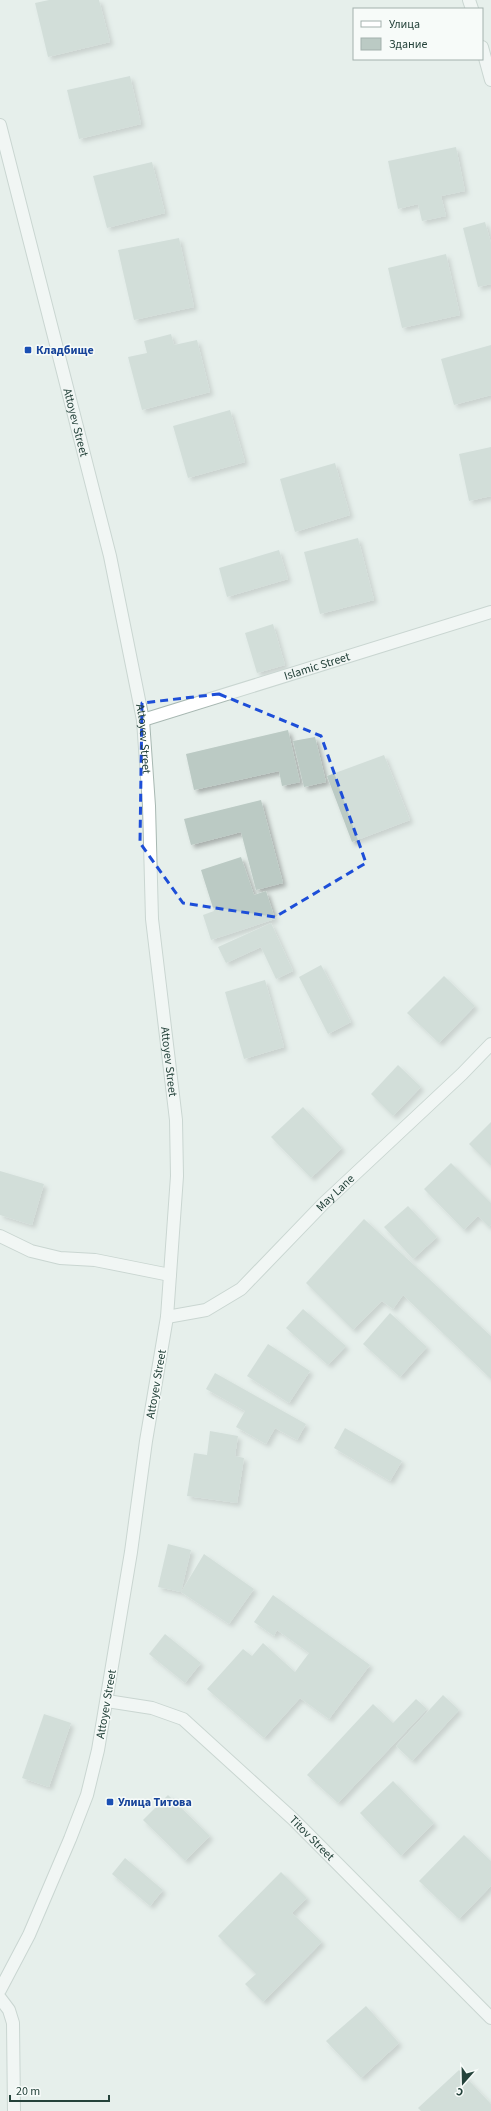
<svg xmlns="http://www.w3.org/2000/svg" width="491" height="2111" font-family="'Source Sans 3',sans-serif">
	<defs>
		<filter id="shadow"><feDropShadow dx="3.5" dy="3.5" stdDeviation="2" flood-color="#0004"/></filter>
	</defs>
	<rect width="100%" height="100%" fill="#e6efeb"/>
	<!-- building -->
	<g fill="#bbcac4" filter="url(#shadow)">
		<polygon points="49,0 99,0 110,42 48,57 35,3"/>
		<polygon points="130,76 141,124 79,139 67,90"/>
		<polygon points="456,147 465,191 441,196 446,216 422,221 418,204 398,209 388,161"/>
		<polygon points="152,162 165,213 107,228 93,176"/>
		<polygon points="485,222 491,243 491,284 478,287 463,228"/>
		<polygon points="179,238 194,307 134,320 118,250"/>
		<polygon points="446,254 460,315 402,328 388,268"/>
		<polygon points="171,334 174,345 197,340 210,392 142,410 128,357 147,353 144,341"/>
		<polygon points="491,345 491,395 454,405 441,359"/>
		<polygon points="230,410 245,462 188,478 173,426"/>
		<polygon points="491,447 491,496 469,501 459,454"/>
		<polygon points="335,463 350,515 295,532 280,479"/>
		<polygon points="358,538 374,600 320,614 304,552"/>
		<polygon points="279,550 288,579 227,597 219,568"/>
		<polygon points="273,624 285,665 257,673 245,633"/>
		<polygon points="288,730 300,782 282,786 279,771 194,790 186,754"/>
		<polygon points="315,737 326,782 304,787 293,741"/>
		<polygon points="384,755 410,820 352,842 327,776"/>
		<polygon points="261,800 283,883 256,890 241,832 191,845 184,819"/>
		<polygon points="241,857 254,895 266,891 275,919 211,940 203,915 214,911 201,870"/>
		<polygon points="271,923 293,971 276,979 261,947 226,963 218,947"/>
		<polygon points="321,965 351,1022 328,1034 299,977"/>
		<polygon points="444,976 475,1006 439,1043 407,1013"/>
		<polygon points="265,980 284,1047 244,1059 225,992"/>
		<polygon points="398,1065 421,1087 393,1116 371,1094"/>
		<polygon points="303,1107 342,1148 311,1178 271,1137"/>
		<polygon points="491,1122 491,1166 469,1144"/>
		<polygon points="451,1163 491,1203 491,1225 489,1227 478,1216 464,1230 424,1189"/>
		<polygon points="0,1171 44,1184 32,1225 0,1215"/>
		<polygon points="408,1206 437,1237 413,1259 384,1227"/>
		<polygon points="364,1219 491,1336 491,1379 403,1295 393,1309 382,1301 353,1330 306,1283"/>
		<polygon points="303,1309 346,1346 328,1365 286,1328"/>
		<polygon points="390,1313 427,1347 400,1377 363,1344"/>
		<polygon points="268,1344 310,1371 289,1403 247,1376"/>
		<polygon points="215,1373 306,1424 297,1440 275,1428 266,1444 236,1427 245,1411 206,1389"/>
		<polygon points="345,1428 402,1461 390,1481 334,1448"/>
		<polygon points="210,1431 238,1436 235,1456 244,1458 237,1503 187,1496 194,1453 207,1455"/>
		<polygon points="168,1544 191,1550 181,1592 204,1554 254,1589 229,1624 181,1592 158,1587"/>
		<polygon points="273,1595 370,1665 329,1719 300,1698 264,1738 207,1689 243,1649 252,1656 263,1643 295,1672 309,1653 277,1630 274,1636 254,1622"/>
		<polygon points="165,1634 201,1663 185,1683 149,1654"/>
		<polygon points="443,1695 459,1710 412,1761 396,1746"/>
		<polygon points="416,1699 427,1709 338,1803 307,1775 373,1704 393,1723"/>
		<polygon points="44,1714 71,1723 49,1787 22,1778"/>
		<polygon points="393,1781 434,1823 401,1856 360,1813"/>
		<polygon points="168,1795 210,1836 185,1861 143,1820"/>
		<polygon points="464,1835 491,1861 491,1886 459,1919 419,1881"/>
		<polygon points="125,1858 163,1890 150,1906 112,1874"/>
		<polygon points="281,1872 307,1898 292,1913 322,1942 263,2002 245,1984 256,1974 218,1936"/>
		<polygon points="366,2006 399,2043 361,2078 326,2041"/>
		<polygon points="459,2070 491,2104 491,2111 421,2111 418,2108"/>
	</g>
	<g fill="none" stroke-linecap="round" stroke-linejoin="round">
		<defs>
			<g id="minor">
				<polyline points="469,0 472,9"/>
				<polyline points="482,47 491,80"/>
				<path id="s1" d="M0,125L110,556L143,720L149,806L152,919L176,1120L177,1176L167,1317L146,1441L131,1552L98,1750L87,1795L70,1839L29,1935L0,1990"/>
				<path id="s2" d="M143,720L491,612"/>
				<polyline points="0,1236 31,1251 60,1258 95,1260 170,1275"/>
				<path id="s3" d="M167,1317L206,1310L241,1289L323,1204L462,1074L491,1044"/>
				<path id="s4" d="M107,1701L152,1708L183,1719L293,1819L491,2018"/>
				<polyline points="0,1998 9,2010 13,2023 14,2111"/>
			</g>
		</defs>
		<!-- minor casing -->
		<use href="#minor" stroke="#a8b8b2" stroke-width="14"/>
		<!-- minor -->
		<use href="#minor" stroke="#fff" stroke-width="12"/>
	</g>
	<!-- marked area -->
	<path d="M0 0H491V2111H0ZM219,694L321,736L366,863L275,917L183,903L140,843L142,703Z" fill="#e6efeb" fill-opacity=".55" fill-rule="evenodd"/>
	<path fill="none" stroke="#1d4ed8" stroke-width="3" stroke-dasharray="8 5" stroke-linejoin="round" d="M219,694L321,736L366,863L275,917L183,903L140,843L142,703Z"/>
	<!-- markers -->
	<g fill="#1a4fb4" stroke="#f7fbf9" stroke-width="1.5">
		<rect x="24" y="346" width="8" height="8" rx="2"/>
		<rect x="106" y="1798" width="8" height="8" rx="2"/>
	</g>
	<g text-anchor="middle" stroke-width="3" stroke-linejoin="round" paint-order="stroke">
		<!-- transit labels -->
		<g font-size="12" font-weight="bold" fill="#164399" stroke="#f7fbf9" text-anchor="start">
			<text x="36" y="354">Кладбище</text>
			<text x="118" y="1806">Улица Титова</text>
		</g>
		<!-- street labels -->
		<g font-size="12" fill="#24423a" stroke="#f7fbf9">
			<text dy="4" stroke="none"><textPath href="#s1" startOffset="307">Attoyev Street</textPath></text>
			<text dy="4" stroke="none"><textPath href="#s2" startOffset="182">Islamic Street</textPath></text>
			<text dy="4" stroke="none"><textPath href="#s1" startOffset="631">Attoyev Street</textPath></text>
			<text dy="4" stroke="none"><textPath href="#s1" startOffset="955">Attoyev Street</textPath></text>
			<text dy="4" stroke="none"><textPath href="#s3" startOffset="215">May Lane</textPath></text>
			<text transform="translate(156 1384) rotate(-80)" y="4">Attoyev Street</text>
			<text transform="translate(106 1704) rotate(-80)" y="4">Attoyev Street</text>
			<text dy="4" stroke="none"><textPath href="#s4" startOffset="254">Titov Street</textPath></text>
		</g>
	</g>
	<!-- legend -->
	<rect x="353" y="8" width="130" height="52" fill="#f7fbf9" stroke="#a3b1ad"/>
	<rect x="361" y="21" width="20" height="6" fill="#ffffff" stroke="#a3b1ad"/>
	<text x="389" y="28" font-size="12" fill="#24423a">Улица</text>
	<rect x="361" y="38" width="20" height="12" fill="#bbcac4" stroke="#a3b1ad"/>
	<text x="389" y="48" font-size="12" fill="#24423a">Здание</text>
	<!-- north arrow -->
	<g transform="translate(463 2083) rotate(200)" stroke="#f7fbf9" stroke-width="3" paint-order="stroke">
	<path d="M0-3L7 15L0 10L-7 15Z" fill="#24423a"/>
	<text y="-6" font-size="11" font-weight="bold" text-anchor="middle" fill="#24423a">С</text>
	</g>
	<!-- scale -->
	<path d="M10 2095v6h99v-6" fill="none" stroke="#24423a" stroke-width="2"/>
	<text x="16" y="2095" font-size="12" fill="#24423a" stroke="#f7fbf9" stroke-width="3" paint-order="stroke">20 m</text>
</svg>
